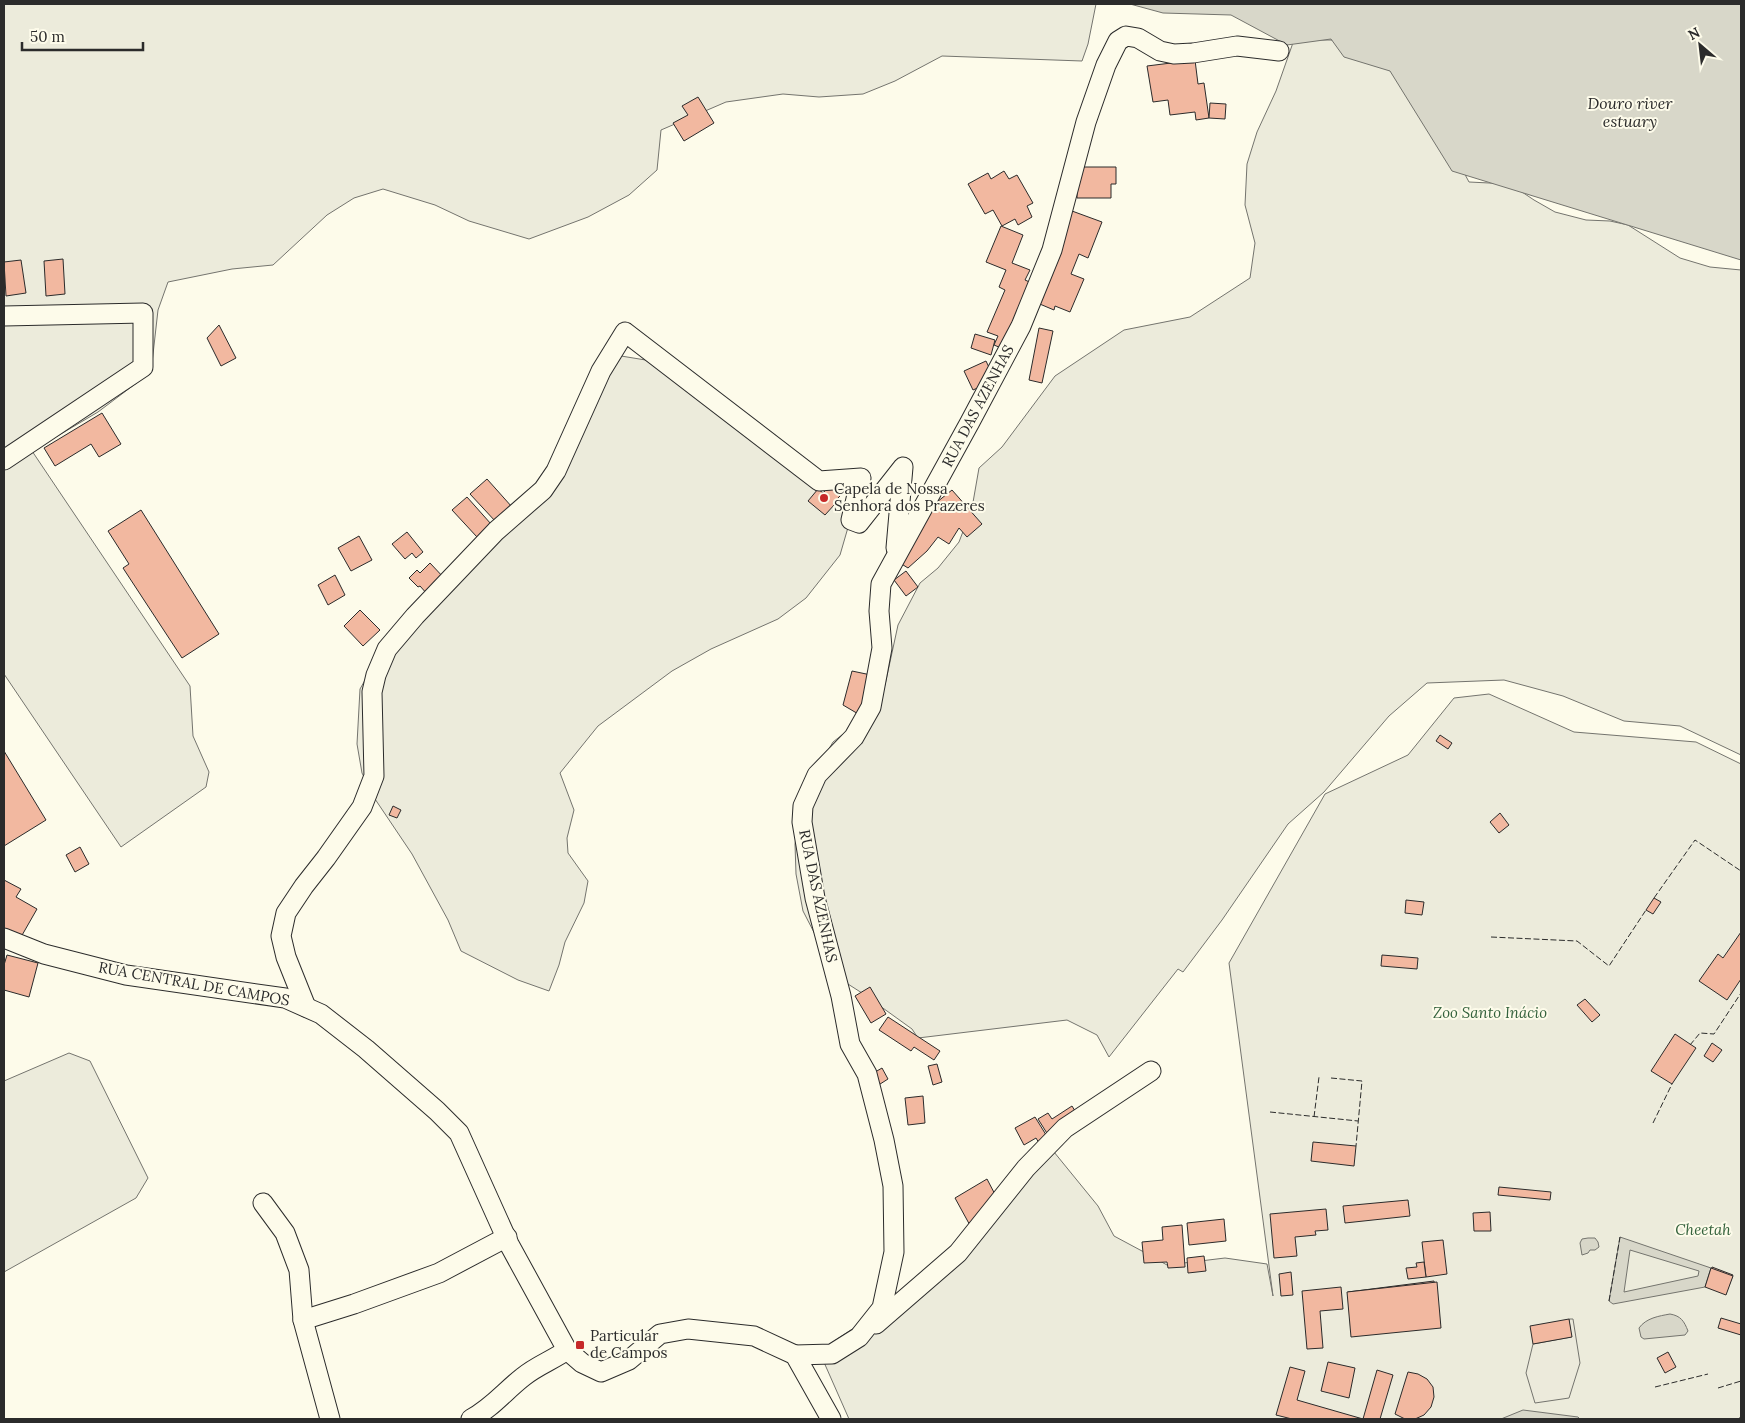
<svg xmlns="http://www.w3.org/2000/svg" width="1745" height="1423" font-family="Lora,serif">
	<rect width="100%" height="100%" fill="#fdfbea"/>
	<!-- green -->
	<g fill="#ecebdb" stroke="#74746e">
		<polygon points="4,4 1096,4 1088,44 1082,61 942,56 895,81 863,94 819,97 783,94 726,102 661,130 657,170 629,195 588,217 529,239 469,221 435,205 383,189 354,198 327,215 273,265 232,269 168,282 158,310 151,372 98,412 32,451 190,686 193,736 209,772 206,787 121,847 4,674"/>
		<polygon points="1295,37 1311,40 1331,40 1363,48 1389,69 1461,167 1469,182 1510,184 1534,200 1555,212 1586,220 1610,221 1628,225 1680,258 1710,267 1741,270 1741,755 1680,726 1624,721 1563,696 1504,680 1427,683 1389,716 1324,792 1288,824 1222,920 1183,972 1178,969 1109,1057 1097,1035 1067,1020 918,1038 912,1029 862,993 837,977 803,911 796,874 795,844 800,808 815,772 833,742 866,716 885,685 898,625 920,583 938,568 959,542 972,508 979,468 1002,447 1055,376 1124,330 1190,317 1250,278 1255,243 1245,205 1247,164 1257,132 1276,91"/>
		<polygon points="615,355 676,365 804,471 839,506 849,524 840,555 806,598 778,619 711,649 672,671 598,726 560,773 574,810 567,838 568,853 588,881 584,903 565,942 559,965 549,991 518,980 461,951 448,920 412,854 375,799 362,773 357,744 360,689 373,666 562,471"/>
		<polygon points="1489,694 1574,732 1696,742 1741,764 1741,1419 849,1419 819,1351 959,1259 1000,1210 1054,1152 1098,1206 1114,1236 1142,1251 1167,1265 1225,1258 1267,1264 1273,1296 1229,963 1325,794 1408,755 1454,698"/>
		<polygon points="69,1053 90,1061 148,1178 136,1198 4,1272 4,1081"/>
	</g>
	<!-- parking -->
	<polygon fill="#eceadb" stroke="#74746e" points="1569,1319 1573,1319 1580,1363 1569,1398 1535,1403 1526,1373 1533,1344 1571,1337"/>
	<!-- water -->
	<g fill="#d8d7c9" stroke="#74746e" fill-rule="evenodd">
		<polygon points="1130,4 1741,4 1741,260 1452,171 1390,71 1344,57 1331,39 1287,45 1231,15 1163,13"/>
		<path d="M1620,1237L1711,1268L1705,1287L1613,1304L1609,1301ZM1630,1250L1699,1271L1698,1276L1624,1292Z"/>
		<polygon points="1588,1238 1595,1238 1598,1242 1599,1247 1595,1250 1590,1250 1588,1253 1582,1255 1580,1243 1582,1239"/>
		<path d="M1670,1314C1681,1316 1684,1321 1688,1331L1685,1335L1644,1339L1641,1337L1639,1328C1646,1318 1659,1316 1670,1314Z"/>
		<polygon points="1523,1410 1578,1417 1580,1419 1501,1419"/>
	</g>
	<!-- building -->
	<g fill="#f2b8a0" stroke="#2b2b2b">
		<polygon points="1195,60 1198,84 1204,83 1209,118 1196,120 1195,112 1170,115 1168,100 1153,102 1147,66"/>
		<polygon points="698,97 714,123 684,141 673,123 688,115 682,106"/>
		<polygon points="1210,103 1226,104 1225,119 1209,118"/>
		<polygon points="1077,167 1116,167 1116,184 1111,184 1111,198 1077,198"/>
		<polygon points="1004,171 1009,179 1017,175 1033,203 1027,206 1032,217 1018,225 1015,219 1002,226 993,210 985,214 968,184 988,173 991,179"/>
		<polygon points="1072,211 1102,222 1088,258 1079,254 1071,274 1084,279 1070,312 1055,306 1054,310 1035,302"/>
		<polygon points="1001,226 1023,235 1012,263 1030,270 1025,280 1034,284 1006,350 994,345 998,336 987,332 1005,290 999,287 1006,270 986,262"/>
		<polygon points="63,259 65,294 46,296 44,261"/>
		<polygon points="21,260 26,293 6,296 4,262"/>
		<polygon points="219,325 236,358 221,366 207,338"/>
		<polygon points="1039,328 1053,331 1042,383 1029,380"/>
		<polygon points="975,334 995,340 991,355 971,348"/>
		<polygon points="986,361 995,380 973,390 964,371"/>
		<polygon points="102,413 121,444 99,457 91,444 55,466 44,448"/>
		<polygon points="487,479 512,507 496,522 470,494"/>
		<polygon points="830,485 841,495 833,503 835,504 825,515 808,501 818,489 823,493"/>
		<polygon points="952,490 982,524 967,537 959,528 949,544 938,537 927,551 908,568 900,563 937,502"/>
		<polygon points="467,497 491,524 477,537 452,510"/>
		<polygon points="141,510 219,634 182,658 123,568 129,564 108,531"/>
		<polygon points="407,532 423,552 416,558 412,553 405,559 392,544"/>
		<polygon points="359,536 372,560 351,571 338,548"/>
		<polygon points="430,563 445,579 428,595 420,586 418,587 409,578 417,570 420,573"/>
		<polygon points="906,571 918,587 906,596 894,580"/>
		<polygon points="335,575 345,595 328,605 318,585"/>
		<polygon points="360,610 380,630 363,646 344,626"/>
		<polygon points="852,671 871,675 860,715 843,705"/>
		<polygon points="1440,735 1452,743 1448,749 1436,741"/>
		<polygon points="4,751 46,820 4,846"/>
		<polygon points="393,806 401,810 397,818 389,815"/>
		<polygon points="1500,813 1509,825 1499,833 1490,822"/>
		<polygon points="80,847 89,864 75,872 66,855"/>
		<polygon points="4,880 21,889 16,897 37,909 21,937 4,928"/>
		<polygon points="1654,898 1661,902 1653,914 1646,910"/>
		<polygon points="1406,900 1424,902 1422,915 1405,913"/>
		<polygon points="1741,932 1741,979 1727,1000 1699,981 1718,954 1723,958"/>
		<polygon points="7,955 38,963 29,997 4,990 4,965"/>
		<polygon points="1382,955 1418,958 1417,969 1381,966"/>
		<polygon points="870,987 886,1014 871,1023 855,996"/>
		<polygon points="1585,999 1600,1015 1592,1022 1577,1005"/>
		<polygon points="888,1017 940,1051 934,1060 914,1047 911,1051 879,1030"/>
		<polygon points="1675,1034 1696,1048 1672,1084 1651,1071"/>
		<polygon points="1712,1043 1722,1050 1713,1062 1704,1056"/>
		<polygon points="937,1064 942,1082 933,1085 928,1066"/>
		<polygon points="882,1068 888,1079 877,1086 870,1075"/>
		<polygon points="923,1096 925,1123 908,1125 905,1098"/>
		<polygon points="1072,1106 1080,1119 1050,1138 1038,1119 1048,1113 1052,1119"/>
		<polygon points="1035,1117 1048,1138 1039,1143 1036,1138 1024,1145 1015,1128"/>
		<polygon points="1313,1142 1356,1146 1354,1166 1311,1161"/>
		<polygon points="987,1179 999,1202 972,1229 955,1198"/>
		<polygon points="1499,1187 1551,1192 1550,1200 1498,1195"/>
		<polygon points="1408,1200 1410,1216 1345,1223 1343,1206"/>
		<polygon points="1326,1209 1328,1230 1315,1231 1316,1235 1295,1237 1297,1256 1274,1258 1270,1214"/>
		<polygon points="1490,1212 1491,1231 1474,1231 1473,1213"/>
		<polygon points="1224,1219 1226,1241 1189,1245 1187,1223"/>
		<polygon points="1182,1225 1185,1267 1168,1268 1167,1262 1144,1263 1142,1242 1163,1240 1162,1227"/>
		<polygon points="1443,1240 1447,1274 1426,1277 1422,1242"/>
		<polygon points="1204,1256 1206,1271 1188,1273 1187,1258"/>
		<polygon points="1424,1262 1426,1277 1408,1279 1406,1268 1417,1267 1416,1263"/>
		<polygon points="1712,1267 1733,1275 1726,1293 1706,1286"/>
		<polygon points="1711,1268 1733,1276 1726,1295 1705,1287"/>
		<polygon points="1291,1272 1293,1295 1281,1296 1279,1274"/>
		<polygon points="1434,1281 1440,1324 1354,1336 1348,1292"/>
		<polygon points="1437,1282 1441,1328 1351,1337 1347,1292"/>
		<polygon points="1341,1287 1343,1309 1320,1311 1323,1348 1307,1349 1302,1291"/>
		<polygon points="1721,1318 1741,1324 1741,1335 1718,1328"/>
		<polygon points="1569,1319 1572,1337 1533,1344 1530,1326"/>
		<polygon points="1668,1352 1676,1367 1665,1373 1657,1358"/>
		<polygon points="1328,1362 1355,1368 1349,1398 1321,1391"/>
		<polygon points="1290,1367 1305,1371 1297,1400 1363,1419 1377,1370 1393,1375 1380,1419 1292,1419 1276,1415"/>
		<polygon points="1408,1372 1418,1374 1427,1379 1433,1387 1434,1397 1431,1407 1424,1415 1415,1419 1405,1419 1395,1414"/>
	</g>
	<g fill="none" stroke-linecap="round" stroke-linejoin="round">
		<defs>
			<g id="minor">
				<polyline points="4,316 143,313 143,367 4,460"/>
				<polyline points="4,938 44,954 126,975 285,998 321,1014 366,1049 437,1111 459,1133 509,1244 567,1350 582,1363 601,1372 629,1360 660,1334 688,1329 754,1336 795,1355 831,1419"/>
				<polyline points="306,1007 286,957 281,936 286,913 304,886 326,858 362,807 374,776 372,692 376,675 387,649 415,616 496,531 543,490 556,471 601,371 625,332 819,481 861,478 851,520 859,523 903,467 896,548"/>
				<polyline points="263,1203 285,1233 299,1270 303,1320 330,1419"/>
				<polyline points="303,1320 354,1304 439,1273 507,1237"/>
				<polyline points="876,1324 958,1253 1026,1168 1065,1128 1151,1071"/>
				<polyline points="795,1355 832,1354 859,1337 882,1308 894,1252 893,1186 884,1140 867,1074 850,1044 841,996 815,898 802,822 803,806 817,775 854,737 871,707 882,648 879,611 881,584 970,422 1021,326 1052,250 1086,122 1106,65 1118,41 1126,36 1138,38 1160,51 1174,54 1193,53 1237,46 1279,51"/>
				<path d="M471,1419C492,1408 505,1391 523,1377C536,1366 553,1360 567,1350"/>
			</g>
		</defs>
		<!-- minor casing -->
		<use href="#minor" stroke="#2b2b2b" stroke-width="21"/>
		<!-- minor -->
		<use href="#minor" stroke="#fdfbea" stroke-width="19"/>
		<!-- fence -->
		<g stroke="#2b2b2b" stroke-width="1" stroke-dasharray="6 2.5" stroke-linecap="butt">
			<polyline points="1654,898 1695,840 1741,871"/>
			<polyline points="1491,937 1577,941 1609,966 1646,910"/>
			<polyline points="1690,1045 1700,1033 1714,1034 1741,993"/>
			<polyline points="1331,1078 1362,1081 1356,1146"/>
			<polyline points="1270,1112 1358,1121"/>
			<polyline points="1314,1117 1319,1077"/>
			<polyline points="1653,1123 1672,1084"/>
			<polyline points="1609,1301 1620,1237"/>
			<polyline points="1655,1387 1708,1374"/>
			<polyline points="1718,1388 1741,1381"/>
			<polyline points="1738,1419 1741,1417"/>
		</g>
	</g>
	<!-- markers -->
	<g fill="#c62828" stroke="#fdfbea" stroke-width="2">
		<circle cx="824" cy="498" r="5"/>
		<rect x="575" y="1340" width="10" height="10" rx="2.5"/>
	</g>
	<g text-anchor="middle" stroke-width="4" stroke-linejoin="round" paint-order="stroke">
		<!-- street labels -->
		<g font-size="15" fill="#2b2b2b" stroke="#fdfbea">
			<text transform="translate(978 406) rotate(-62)" y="5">RUA DAS AZENHAS</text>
			<text transform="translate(818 896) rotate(78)" y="5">RUA DAS AZENHAS</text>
			<text transform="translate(194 984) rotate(10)" y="5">RUA CENTRAL DE CAMPOS</text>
		</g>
		<!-- poi labels -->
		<g font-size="15" fill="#2b2b2b" stroke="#fdfbea" text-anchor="start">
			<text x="834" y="494">Capela de Nossa<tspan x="834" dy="17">Senhora dos Prazeres</tspan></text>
			<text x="590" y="1341">Particular<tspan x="590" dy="17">de Campos</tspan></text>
		</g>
		<!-- park labels -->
		<g font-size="15" font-style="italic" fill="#34623c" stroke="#fdfbea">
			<text x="1490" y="1018">Zoo Santo Inácio</text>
			<text x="1703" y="1235">Cheetah</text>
		</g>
		<!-- water labels -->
		<g font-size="16" font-style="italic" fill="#2b2b2b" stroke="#fdfbea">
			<text x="1630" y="109">Douro river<tspan x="1630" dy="18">estuary</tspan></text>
		</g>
	</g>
	<!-- border -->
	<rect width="1745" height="1423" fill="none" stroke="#2b2b2b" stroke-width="10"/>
	<!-- north arrow -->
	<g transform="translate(1700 45) rotate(332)" stroke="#fdfbea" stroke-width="4" paint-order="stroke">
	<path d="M0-4L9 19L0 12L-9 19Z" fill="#2b2b2b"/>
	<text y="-8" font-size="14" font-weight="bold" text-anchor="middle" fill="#2b2b2b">N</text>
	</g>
	<!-- scale -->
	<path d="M22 42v8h121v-8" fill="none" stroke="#2b2b2b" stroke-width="2.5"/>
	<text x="30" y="42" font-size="15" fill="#2b2b2b" stroke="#fdfbea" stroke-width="4" paint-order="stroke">50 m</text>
</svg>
